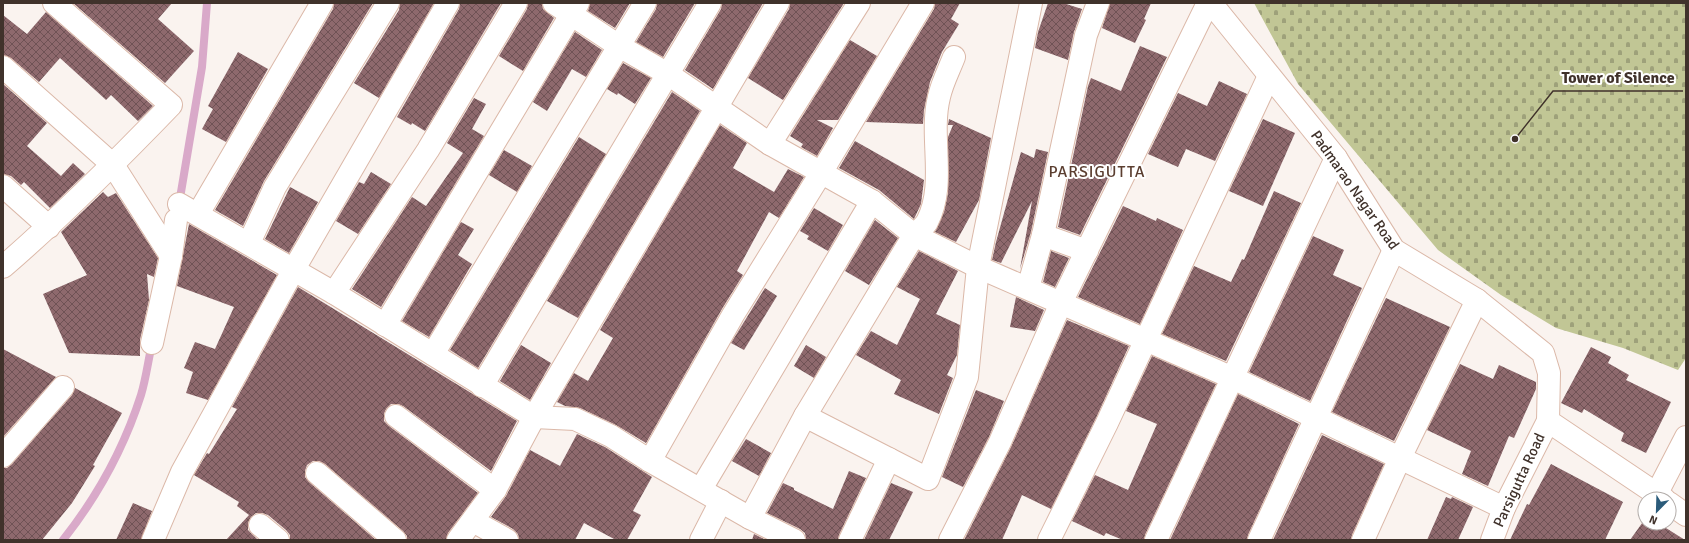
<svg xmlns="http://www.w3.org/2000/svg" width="1689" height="543" font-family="Signika,sans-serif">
	<defs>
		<pattern id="cemetery-stones" width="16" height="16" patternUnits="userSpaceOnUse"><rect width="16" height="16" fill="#c1c695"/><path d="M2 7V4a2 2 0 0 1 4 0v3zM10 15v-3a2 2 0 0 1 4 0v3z" fill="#9ea17a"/></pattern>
		<pattern id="building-cross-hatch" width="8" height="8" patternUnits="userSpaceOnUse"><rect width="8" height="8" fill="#8e696d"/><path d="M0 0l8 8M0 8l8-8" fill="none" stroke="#6f5255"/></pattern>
	</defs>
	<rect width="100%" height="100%" fill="#faf3ef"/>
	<!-- cemetery -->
	<polygon fill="url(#cemetery-stones)" points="1254,3 1686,3 1686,358 1678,370 1623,348 1556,328 1501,295 1438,250 1298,84"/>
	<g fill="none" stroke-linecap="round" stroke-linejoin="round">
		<!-- stream -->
		<g stroke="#d9a9c9" stroke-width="8">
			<polyline points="179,204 202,67 207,3"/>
			<path d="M63,540C97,497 124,448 141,395C146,379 148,361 152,344"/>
		</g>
	</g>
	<!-- building -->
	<g fill="url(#building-cross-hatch)">
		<polygon points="73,3 172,3 158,19 194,51 165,83"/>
		<polygon points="334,3 373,3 264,181 243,226 215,210 333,9"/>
		<polygon points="400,3 434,3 379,98 354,83 399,10"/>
		<polygon points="460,3 501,3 425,131 412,123 411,125 397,117 459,9"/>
		<polygon points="528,3 542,3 543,9 554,18 523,71 499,56 527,9"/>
		<polygon points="590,3 630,3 615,28 588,11"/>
		<polygon points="657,3 695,3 663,57 636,42 656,9"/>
		<polygon points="722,3 763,3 713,89 685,70 721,9"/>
		<polygon points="790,3 844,3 783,100 748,78 789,9"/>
		<polygon points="935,3 960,3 951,19 959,24 942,52 930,82 924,110 923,124 866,122 934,9"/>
		<polygon points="1048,3 1063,3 1082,9 1074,32 1068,60 1035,48 1038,32"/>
		<polygon points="1110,3 1151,3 1144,19 1146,20 1135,43 1102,28"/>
		<polygon points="46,12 153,106 138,121 111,95 106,100 105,99 60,58 39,82 11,58 3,55 3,15 27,34"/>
		<polygon points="575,32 602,50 586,77 572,69 547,111 533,102"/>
		<polygon points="850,40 877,56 838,120 817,120 833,128 817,156 801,147 803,144 790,136"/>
		<polygon points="1140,46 1167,57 1080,235 1058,227 1088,86 1091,78 1121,91"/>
		<polygon points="238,52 268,69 226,142 202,129 213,109 208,106"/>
		<polygon points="623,63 651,78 635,104 618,93 617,95 607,89"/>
		<polygon points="1219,81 1247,94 1215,161 1186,149 1178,167 1148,154 1178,93 1207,106"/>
		<polygon points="3,84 47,123 27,146 61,176 73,163 85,174 50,208 24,182 21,185 11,176 3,174"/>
		<polygon points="672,92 700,111 578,318 547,301"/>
		<polygon points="474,98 486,104 472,129 484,136 381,307 352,289 412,197 426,206 463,153 447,143"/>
		<polygon points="949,119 991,138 979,200 956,242 935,232 944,212 948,193 948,137 953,125 948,125"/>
		<polygon points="1263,119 1295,133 1263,206 1229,191"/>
		<polygon points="720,125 747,143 733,168 774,192 788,169 804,177 779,218 769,212 737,271 743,275 722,309 646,443 616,425 580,408 565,406 557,402 574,373 588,381 613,338 600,330"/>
		<polygon points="579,137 606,154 478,368 450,350"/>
		<polygon points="855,141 924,180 921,204 914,219 879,190 839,168"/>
		<polygon points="1036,149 1048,152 1031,232 1020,269 1032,201 1001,263 992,260 996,242 1021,152 1034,158"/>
		<polygon points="504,150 532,166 517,192 489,175"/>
		<polygon points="371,172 391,184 358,234 336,221 359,182 364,184"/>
		<polygon points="290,187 318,202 289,253 265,239"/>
		<polygon points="1274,191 1301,203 1226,361 1162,334 1194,266 1231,282 1242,259 1244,260"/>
		<polygon points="103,192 108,197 116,193 158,258 154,277 147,274 149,300 140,340 140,356 69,353 43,294 87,275 61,232"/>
		<polygon points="1123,206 1156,221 1157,218 1183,230 1140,324 1078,297"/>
		<polygon points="814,208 843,225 828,251 807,239 809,236 800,231"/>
		<polygon points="875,220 898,238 869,285 845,271"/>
		<polygon points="461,222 474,229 458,255 472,264 429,337 402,321"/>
		<polygon points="189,224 277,275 208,400 186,393 193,372 184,368 195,342 215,349 234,307 177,286"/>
		<polygon points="1313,236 1344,250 1333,275 1362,288 1310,401 1249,372"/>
		<polygon points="919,251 958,271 936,314 960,325 957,355 947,375 953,378 939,414 894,394 901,380 856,355 871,331 897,345 920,299 897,287"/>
		<polygon points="1051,251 1069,258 1055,287 1043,282"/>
		<polygon points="298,287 517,421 491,471 403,406 398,404 391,404 386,409 384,414 384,421 389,426 478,493 448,533 446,540 407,540 407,536 403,531 325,464 319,461 313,461 307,465 305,471 305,477 309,482 376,540 290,540 290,535 286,530 268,515 262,513 256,513 251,517 248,523 248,530 258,540 226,540 249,515 237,506 239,502 194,475 207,453 209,454 237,409 232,407"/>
		<polygon points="765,288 777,296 744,350 731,343"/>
		<polygon points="1016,297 1044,310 1035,331 1010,327"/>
		<polygon points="1386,298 1450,327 1394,441 1332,412"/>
		<polygon points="1067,320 1129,346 1096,418 1051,509 1022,495 1002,540 964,540 1011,447"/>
		<polygon points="521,345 551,363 530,400 500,381"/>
		<polygon points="806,345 826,357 814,378 794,366"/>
		<polygon points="1591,347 1611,357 1608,363 1629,375 1626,380 1671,402 1646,453 1621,441 1624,433 1584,409 1582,413 1561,403"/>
		<polygon points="3,349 56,377 3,437"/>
		<polygon points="1152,356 1216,384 1145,535 1144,540 1123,540 1106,533 1104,536 1072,521 1095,475 1128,490 1157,424 1126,411"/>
		<polygon points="1460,364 1493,379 1499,365 1536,382 1536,389 1514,438 1509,436 1488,486 1462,474 1471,451 1427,430"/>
		<polygon points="75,388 122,413 93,465 95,466 72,503 42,540 3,540 3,468 7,468 12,464 72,395"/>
		<polygon points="976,390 1004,401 989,437 963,487 942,477"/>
		<polygon points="1238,394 1299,424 1248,535 1247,540 1170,540"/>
		<polygon points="577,434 605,447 652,477 633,511 641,515 627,540 616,540 584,523 575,540 519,540 518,534 513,529 491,517 506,496 530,450 560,466"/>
		<polygon points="1322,435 1384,464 1352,535 1351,540 1273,540"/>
		<polygon points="746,439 771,453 759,476 732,461"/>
		<polygon points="1551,464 1623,502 1605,540 1510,540 1527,504 1529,505"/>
		<polygon points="849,471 866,478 839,535 838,540 806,540 805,533 800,529 767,513 783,483 794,488 794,490 833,509"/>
		<polygon points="891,483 913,492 889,540 864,540"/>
		<polygon points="1446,497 1451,499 1452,497 1473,507 1458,540 1427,540"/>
		<polygon points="133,503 152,511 141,540 116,540"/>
		<polygon points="1645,519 1645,523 1658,523 1685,540 1630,540"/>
		<polygon points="754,534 766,540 752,540"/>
	</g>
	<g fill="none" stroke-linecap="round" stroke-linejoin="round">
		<defs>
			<g id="minor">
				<polyline points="554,3 619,46 668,74 770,144 872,201 914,235 978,267 1233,378 1504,508"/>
				<polyline points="1211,3 1336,158 1394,250 1477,300 1543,353 1549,373 1548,421 1664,499"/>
				<polyline points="3,67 113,165 171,256"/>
				<polyline points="770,144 859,3"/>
				<polyline points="3,186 49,227"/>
				<polyline points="179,204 334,293 534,417 575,419 611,436 650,461 750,518"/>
				<polyline points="198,214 322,3"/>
				<polyline points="1043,235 1087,251"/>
				<polyline points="249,243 275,187 388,3"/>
				<path d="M3,267C62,216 117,161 171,105L54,3"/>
				<polyline points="1028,288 1043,235 1086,35 1098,3"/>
				<polyline points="334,293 428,150 516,3"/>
				<polyline points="385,325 578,3"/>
				<polyline points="152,343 171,256 176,220"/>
				<polyline points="433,354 645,3"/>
				<polyline points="482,386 710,3"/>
				<polyline points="396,416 495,490"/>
				<polyline points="805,416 928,479 967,377 978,267 1031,3"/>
				<polyline points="3,456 63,387"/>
				<polyline points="650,461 733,315 821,173 923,3"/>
				<polyline points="317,473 395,540"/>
				<polyline points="701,489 872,201"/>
				<polyline points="1657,493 1686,437"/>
				<polyline points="1669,503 1686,515"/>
				<polyline points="473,521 507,540"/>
				<polyline points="260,525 278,540"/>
				<polyline points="153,540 182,472 294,269 448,3"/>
				<polyline points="458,540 495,490 534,417 778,3"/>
				<polyline points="701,540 721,501"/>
				<path d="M794,540L750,518L805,416L914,235C919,231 924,227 927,222C947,184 929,137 939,97C942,83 949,70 954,57"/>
				<polyline points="850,540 889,459"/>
				<polyline points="950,540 1000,442 1061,303 1208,3"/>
				<polyline points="1049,540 1107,423 1269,76"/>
				<polyline points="1156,540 1336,158"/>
				<polyline points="1259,540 1394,250"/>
				<polyline points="1363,540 1400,458 1477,300"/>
				<polyline points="1492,540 1504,508 1548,421"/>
			</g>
		</defs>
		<!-- minor casing -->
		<use href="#minor" stroke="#dbb8a8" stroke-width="24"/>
		<!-- minor -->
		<use href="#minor" stroke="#fff" stroke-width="22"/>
	</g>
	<g text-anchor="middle" stroke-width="4" stroke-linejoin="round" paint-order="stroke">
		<!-- street labels -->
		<g font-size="15" fill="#40322b" stroke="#fff">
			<text transform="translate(1355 190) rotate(55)" y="5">Padmarao Nagar Road</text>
			<text transform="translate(1519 480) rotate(-65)" y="5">Parsigutta Road</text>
		</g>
		<!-- neighbourhood labels -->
		<g font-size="16" letter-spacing="1" fill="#5b3e30" stroke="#fff">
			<text x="1097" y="177">PARSIGUTTA</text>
		</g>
	</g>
	<!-- callouts -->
	<path fill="none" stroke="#40322b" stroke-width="1.5" d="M1515 139L1553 91H1683"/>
	<circle fill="#40322b" stroke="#fff" stroke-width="1.5" cx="1515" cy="139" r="4"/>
	<g font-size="16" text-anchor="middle" font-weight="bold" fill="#40322b" stroke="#fff" stroke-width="4" stroke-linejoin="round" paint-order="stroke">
		<text x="1618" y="83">Tower of Silence</text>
	</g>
	<!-- border -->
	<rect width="1689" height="543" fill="none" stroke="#40322b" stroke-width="8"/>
	<!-- north arrow -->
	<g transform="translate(1657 511) rotate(203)"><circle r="19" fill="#ffffff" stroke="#b3adaa"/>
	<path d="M0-3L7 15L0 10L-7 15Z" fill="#2b5b7a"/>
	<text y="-6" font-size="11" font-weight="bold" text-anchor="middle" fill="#40322b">N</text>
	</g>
</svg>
